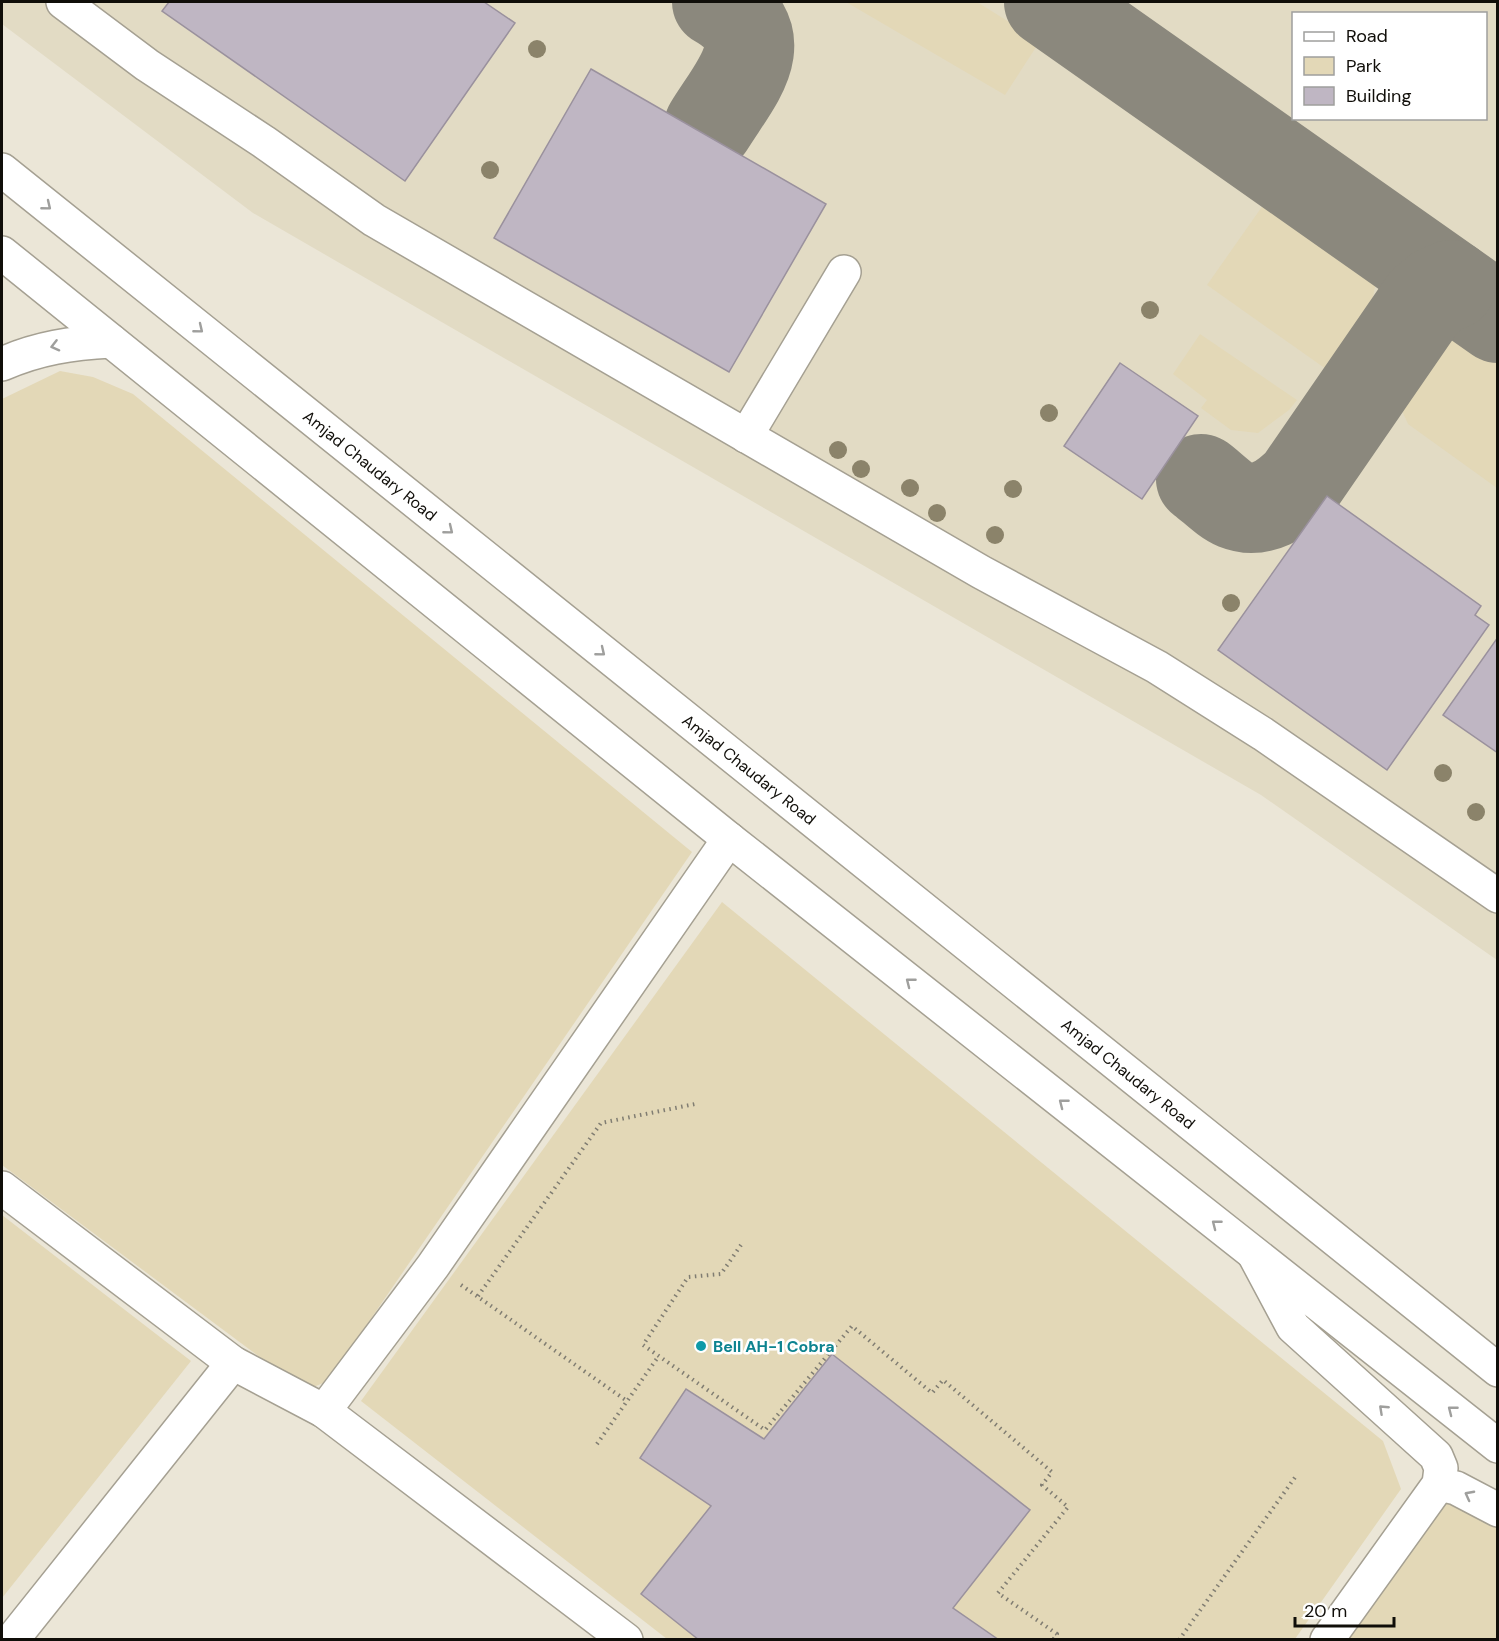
<svg xmlns="http://www.w3.org/2000/svg" width="1499" height="1641" font-family="'DM Sans',sans-serif">
	<rect width="100%" height="100%" fill="#ebe6d7"/>
	<!-- built -->
	<path fill="#e2dbc4" fill-rule="evenodd" d="M2,2H1497V960L1261,795L253,213L2,24ZM1294,14H1486V118H1294Z"/>
	<!-- green -->
	<g fill="#e3d8b7">
		<polygon points="846,2 977,2 1040,41 1005,95"/>
		<polygon points="1266,201 1371,270 1376,281 1373,297 1326,369 1207,285"/>
		<polygon points="1200,334 1297,400 1289,410 1258,433 1231,430 1201,408 1207,400 1173,374"/>
		<polygon points="1448,336 1468,336 1497,357 1497,488 1408,424 1399,404"/>
		<polygon points="60,371 93,377 133,394 692,852 328,1381 311,1388 296,1384 2,1165 2,399"/>
		<polygon points="722,902 1383,1441 1401,1489 1295,1639 667,1639 361,1401"/>
		<polygon points="2,1215 191,1361 2,1598"/>
		<polygon points="1447,1497 1497,1526 1497,1639 1343,1640"/>
	</g>
	<g fill="none" stroke-linecap="round" stroke-linejoin="round">
		<!-- taxiway -->
		<g stroke="#8b887d" stroke-width="90">
			<polyline points="1049,2 1498,318"/>
			<path d="M709,126C736,82 780,38 717,2"/>
			<path d="M1201,479C1212,487 1224,500 1236,505C1261,515 1284,498 1300,482L1424,302L1437,291L1451,285"/>
		</g>
	</g>
	<!-- building -->
	<g fill="#bfb6c3" stroke="#9a919d" stroke-width="1.5">
		<polygon points="169,2 484,2 515,23 405,181 162,11"/>
		<polygon points="591,69 826,204 729,372 494,238"/>
		<polygon points="1120,363 1198,416 1142,499 1064,446"/>
		<polygon points="1327,496 1481,606 1475,615 1489,625 1387,770 1218,650"/>
		<polygon points="1498,637 1498,753 1443,715"/>
		<polygon points="832,1354 1030,1510 953,1608 999,1640 699,1640 641,1594 711,1506 640,1458 686,1389 764,1439"/>
	</g>
	<g fill="none" stroke-linecap="round" stroke-linejoin="round">
		<defs>
			<g id="minor">
				<polyline points="63,2 147,65 264,142 374,220 981,572 1157,667 1263,734 1498,896"/>
				<path d="M2,364C38,348 72,343 111,341"/>
				<polyline points="746,436 844,272"/>
				<polyline points="2,1188 233,1363 324,1411 626,1640"/>
				<polyline points="1254,1254 1293,1327 1436,1456 1441,1468 1439,1484 1327,1640"/>
				<polyline points="324,1411 433,1266 729,839"/>
				<polyline points="1439,1484 1456,1488 1498,1510"/>
				<polyline points="12,1640 233,1363"/>
			</g>
			<g id="major">
				<path id="s1" d="M2,170L1498,1370"/>
				<polyline points="2,253 729,839 1498,1446"/>
			</g>
		</defs>
		<!-- minor casing -->
		<use href="#minor" stroke="#a5a092" stroke-width="36"/>
		<!-- major casing -->
		<use href="#major" stroke="#a5a092" stroke-width="36"/>
		<!-- path -->
		<g stroke="#807d72" stroke-width="4" stroke-dasharray="1.5 4.5" stroke-linecap="butt">
			<polyline points="741,1245 721,1274 688,1277 643,1345 765,1430 852,1326 932,1393 943,1380 1052,1472 1042,1485 1068,1507 998,1593 1057,1634 1053,1640"/>
			<polyline points="461,1285 627,1401"/>
			<polyline points="478,1296 601,1123 695,1104"/>
			<polyline points="597,1444 658,1357"/>
			<polyline points="1179,1640 1296,1476"/>
		</g>
		<!-- minor -->
		<use href="#minor" stroke="#fff" stroke-width="33"/>
		<!-- major -->
		<use href="#major" stroke="#fff" stroke-width="33"/>
	</g>
	<!-- trees -->
	<g fill="#8b836a">
		<circle cx="537" cy="49" r="9"/>
		<circle cx="490" cy="170" r="9"/>
		<circle cx="1150" cy="310" r="9"/>
		<circle cx="1049" cy="413" r="9"/>
		<circle cx="838" cy="450" r="9"/>
		<circle cx="861" cy="469" r="9"/>
		<circle cx="910" cy="488" r="9"/>
		<circle cx="1013" cy="489" r="9"/>
		<circle cx="937" cy="513" r="9"/>
		<circle cx="995" cy="535" r="9"/>
		<circle cx="1231" cy="603" r="9"/>
		<circle cx="1443" cy="773" r="9"/>
		<circle cx="1476" cy="812" r="9"/>
	</g>
	<!-- one-way arrows -->
	<defs><path id="oneway-chevron" d="M-2-3.5L2.5 0L-2 3.5" fill="none" stroke-width="1.6" stroke-linecap="round" stroke-linejoin="round" transform="scale(1.5)"/></defs>
	<g stroke="#9f9f9d">
		<use href="#oneway-chevron" transform="translate(47 206) rotate(39)"/>
		<use href="#oneway-chevron" transform="translate(199 329) rotate(39)"/>
		<use href="#oneway-chevron" transform="translate(55 346) rotate(166)"/>
		<use href="#oneway-chevron" transform="translate(449 530) rotate(39)"/>
		<use href="#oneway-chevron" transform="translate(601 652) rotate(39)"/>
		<use href="#oneway-chevron" transform="translate(910 982) rotate(-142)"/>
		<use href="#oneway-chevron" transform="translate(1063 1103) rotate(-142)"/>
		<use href="#oneway-chevron" transform="translate(1216 1224) rotate(-142)"/>
		<use href="#oneway-chevron" transform="translate(1383 1409) rotate(-137)"/>
		<use href="#oneway-chevron" transform="translate(1452 1410) rotate(-142)"/>
		<use href="#oneway-chevron" transform="translate(1469 1495) rotate(-152)"/>
	</g>
	<!-- markers -->
	<circle fill="#0f9aa8" stroke="#fff" stroke-width="2" cx="701" cy="1346" r="6"/>
	<g text-anchor="middle" stroke-width="5" stroke-linejoin="round" paint-order="stroke">
		<!-- street labels -->
		<g font-size="16" fill="#100e09" stroke="#fff">
			<text dy="6" stroke="none"><textPath href="#s1" startOffset="472">Amjad Chaudary Road</textPath></text>
			<text dy="6" stroke="none"><textPath href="#s1" startOffset="958">Amjad Chaudary Road</textPath></text>
			<text dy="6" stroke="none"><textPath href="#s1" startOffset="1444">Amjad Chaudary Road</textPath></text>
		</g>
		<!-- culture labels -->
		<g font-size="16" font-weight="bold" fill="#0d838f" stroke="#fff" text-anchor="start">
			<text x="713" y="1352">Bell AH-1 Cobra</text>
		</g>
	</g>
	<!-- border -->
	<rect width="1499" height="1641" fill="none" stroke="#100e09" stroke-width="6"/>
	<!-- legend -->
	<rect x="1292" y="12" width="195" height="108" fill="#ffffff" stroke="#9f9f9d" stroke-width="1.5"/>
	<rect x="1304" y="32" width="30" height="9" fill="#ffffff" stroke="#9f9f9d" stroke-width="1.5"/>
	<text x="1346" y="42" font-size="18" fill="#100e09">Road</text>
	<rect x="1304" y="57" width="30" height="18" fill="#e3d8b7" stroke="#9f9f9d" stroke-width="1.5"/>
	<text x="1346" y="72" font-size="18" fill="#100e09">Park</text>
	<rect x="1304" y="87" width="30" height="18" fill="#bfb6c3" stroke="#9f9f9d" stroke-width="1.5"/>
	<text x="1346" y="102" font-size="18" fill="#100e09">Building</text>
	<!-- scale -->
	<path d="M1295 1617v9h99v-9" fill="none" stroke="#100e09" stroke-width="3"/>
	<text x="1304" y="1617" font-size="18" fill="#100e09" stroke="#ffffff" stroke-width="4.5" paint-order="stroke">20 m</text>
</svg>
